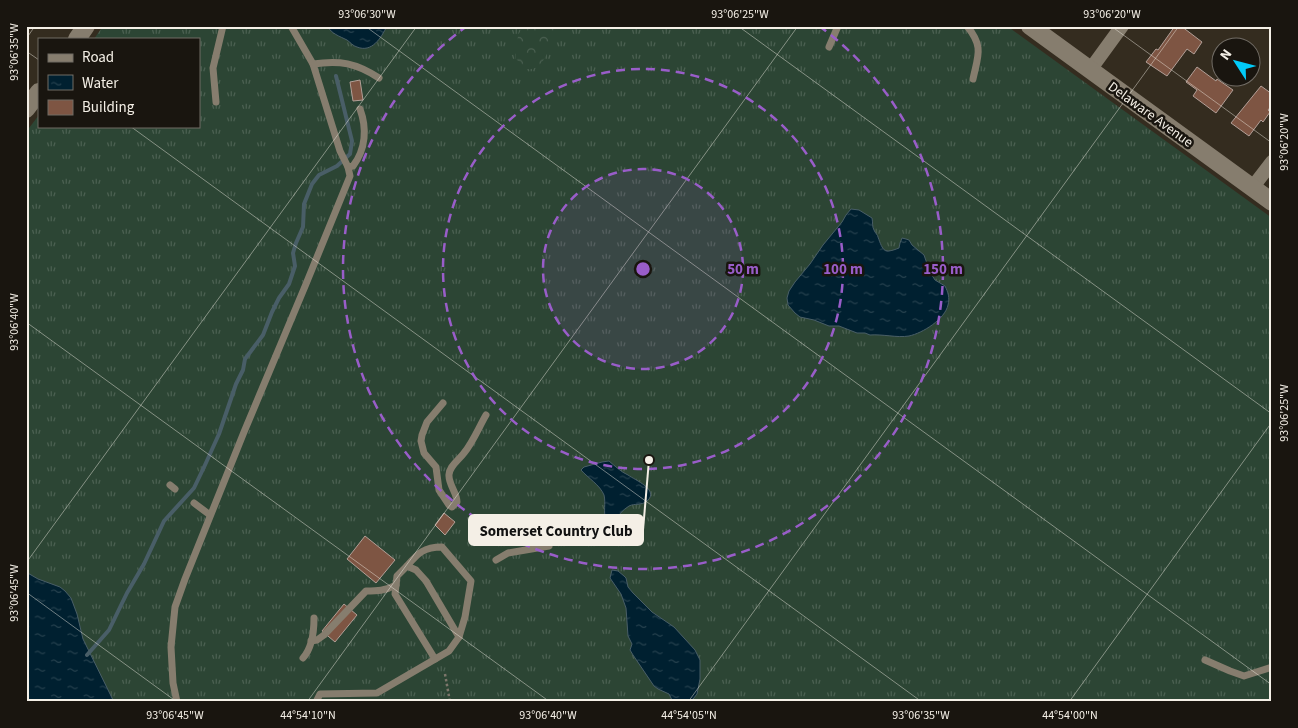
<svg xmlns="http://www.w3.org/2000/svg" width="1298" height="728" font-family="'Source Sans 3',sans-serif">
	<defs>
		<pattern id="grass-tufts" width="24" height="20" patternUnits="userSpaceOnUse" patternTransform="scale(1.25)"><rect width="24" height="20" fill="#2c4534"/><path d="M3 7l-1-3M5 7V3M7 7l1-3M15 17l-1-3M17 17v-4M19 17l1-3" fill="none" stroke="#4b6051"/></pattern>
		<pattern id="forest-crowns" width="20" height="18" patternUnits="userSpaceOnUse" patternTransform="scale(1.25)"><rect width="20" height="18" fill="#2c4534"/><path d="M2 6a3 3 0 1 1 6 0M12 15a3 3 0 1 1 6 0" fill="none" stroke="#4b6051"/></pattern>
		<pattern id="water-ripples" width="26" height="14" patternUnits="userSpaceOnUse" patternTransform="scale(1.25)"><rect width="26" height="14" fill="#002030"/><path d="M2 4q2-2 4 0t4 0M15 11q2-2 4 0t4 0" fill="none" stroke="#26414e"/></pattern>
	</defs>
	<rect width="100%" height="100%" fill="#342c1f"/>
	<!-- grass -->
	<polygon fill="url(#grass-tufts)" points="103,26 1007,26 1272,218 1272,702 26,702 26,132 39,115 39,126 199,126 199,39 94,39"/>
	<!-- forest -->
	<path fill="url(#forest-crowns)" d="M523,26H559C552,37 548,62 535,68C533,69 530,69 527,69L516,59C516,47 516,37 523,26Z"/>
	<!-- water -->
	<g fill="url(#water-ripples)" stroke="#495e67">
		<path d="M327,26H387C381,38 372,53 357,47C353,46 350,42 347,40C339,36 332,34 327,26Z"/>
		<path d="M851,209L859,210L872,218C873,222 872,227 874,230C875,233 878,235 878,237C883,251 884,254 899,248L900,243L902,238L906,239L909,240L912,245L924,255L930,272L935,280L945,286C948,292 950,298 948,305C945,319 923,333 909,336C897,338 883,334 870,335L865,333H857L839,326H829L814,320L800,317L795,313L788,305L787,298L789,291L795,282L810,264L823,245L842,222L846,215Z"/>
		<path d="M609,461C615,466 621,472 628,475C635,480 660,490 647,501C641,506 635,503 629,506C622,510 617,518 611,522L606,520C603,512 606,503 604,495C600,485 588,478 581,470L584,467L602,462Z"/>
		<polygon points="612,570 618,571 624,576 626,578 628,587 633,593 652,612 674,627 695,650 700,660 700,679 697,694 693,699 689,702 673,702 669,694 658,689 654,686 633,655 630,650 632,644 628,636 626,608 621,594 610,578"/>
		<polygon points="26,572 38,579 60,587 65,591 71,598 77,614 83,639 114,702 28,702 26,700"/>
	</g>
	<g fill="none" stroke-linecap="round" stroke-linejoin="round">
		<!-- stream -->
		<polyline stroke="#495e67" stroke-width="4" points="87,655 109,630 127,593 144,564 164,521 194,488 205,465 219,434 236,384 243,370 245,359 263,335 272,312 279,298 289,284 295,266 293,253 296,243 303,227 304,204 312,184 319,175 337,166 350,154 352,141 336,76"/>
	</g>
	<!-- building -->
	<g fill="#7e5543" stroke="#b29f97">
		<polygon points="1175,26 1181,26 1202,42 1194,54 1187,49 1167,76 1146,62 1156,49 1158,50"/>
		<polygon points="1197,67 1216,81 1217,79 1233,90 1216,113 1193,96 1197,90 1186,82"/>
		<polygon points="360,80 363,100 353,101 350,82"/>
		<polygon points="1261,86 1272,94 1272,105 1268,110 1270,112 1263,122 1261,120 1249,136 1231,123"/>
		<polygon points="444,513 455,522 445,535 435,525"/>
		<polygon points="365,536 395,560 376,583 347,559"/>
		<polygon points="344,604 357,615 335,642 322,631"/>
	</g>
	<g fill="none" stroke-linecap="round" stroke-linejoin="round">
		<!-- path -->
		<polyline stroke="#7d766b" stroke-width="2.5" stroke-dasharray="2.5 2.5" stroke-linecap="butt" points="445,674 450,702"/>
		<!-- service -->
		<g stroke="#867d6e" stroke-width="7">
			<path d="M967,26C984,47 978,55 973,79"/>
			<polyline points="829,47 838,26"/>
			<path d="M313,64C340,60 356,63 379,78"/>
			<polyline points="216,102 213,68 223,26"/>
			<path d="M348,167L353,166C366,149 367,128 360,109"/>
			<path d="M443,403L427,422L422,435L421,441L424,453L436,467L439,490L449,505L452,507L457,502C457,493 449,485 449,476C448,467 459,460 464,453C473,442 479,427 486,415"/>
			<polyline points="170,485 175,489"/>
			<polyline points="194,503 210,515"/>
			<polyline points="496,560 508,553 549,546"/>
			<path d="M311,641L317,640L324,635L366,591C377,591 385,591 396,585"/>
			<path d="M303,658C312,648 314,631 314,618"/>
			<polyline points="435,659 395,594 397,576 407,566 416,570 426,581 459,637"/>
			<polyline points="1205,660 1230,671 1244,676 1272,667"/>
			<polyline points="177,702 173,683 171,647 175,607 185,579 244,432 306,284 350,176 348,167 340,151 313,64 291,26"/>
			<path d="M316,702L320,694L377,693L449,651L459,637L465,617L471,581L442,547C424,547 418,553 407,566"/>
		</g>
		<!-- minor -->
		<g stroke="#867d6e" stroke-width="14">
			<polyline points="1090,70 1122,26"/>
			<polyline points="1252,188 1272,162"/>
		</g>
		<!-- tertiary -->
		<g stroke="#867d6e" stroke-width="18">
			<polyline points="1030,26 1272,202"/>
			<polyline points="77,39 86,26"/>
			<polyline points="26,109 39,92"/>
		</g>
	</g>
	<!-- ticks -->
	<path fill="none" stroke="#f4efe6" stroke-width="1" stroke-opacity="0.45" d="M365,26L1272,685M738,26L1272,414M1111,26L1272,143M26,39L35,26M26,51L39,60M130,126L922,702M26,322L550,702M26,563L417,26M26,592L177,702M307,702L798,26M688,702L1179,26M1069,702L1272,422"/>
	<!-- distance rings -->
	<circle cx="643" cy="269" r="100" fill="#995dc9" fill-opacity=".12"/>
	<g fill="none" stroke="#995dc9" stroke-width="2.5" stroke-dasharray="9 6">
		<circle cx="643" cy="269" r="100"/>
		<circle cx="643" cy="269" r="200"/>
		<path d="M819 26A300 300 0 1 1 467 26"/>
	</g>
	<g text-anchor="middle" stroke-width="5" stroke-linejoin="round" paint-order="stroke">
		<!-- street labels -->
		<g font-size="14" fill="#f4efe6" stroke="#19150f">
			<text transform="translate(1151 114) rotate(36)" y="5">Delaware Avenue</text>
		</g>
	</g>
	<circle cx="643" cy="269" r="8" fill="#995dc9" stroke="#19150f" stroke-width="2.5"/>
	<g font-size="15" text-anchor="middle" font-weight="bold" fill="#995dc9" stroke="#19150f" stroke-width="5" stroke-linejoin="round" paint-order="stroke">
		<text x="743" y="274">50 m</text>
		<text x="843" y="274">100 m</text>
		<text x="943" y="274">150 m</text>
	</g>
	<!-- callouts -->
	<path fill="none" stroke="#f4efe6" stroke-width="2" d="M649 460L643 530"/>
	<circle fill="#f4efe6" stroke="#19150f" stroke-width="2" cx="649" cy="460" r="5"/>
	<rect fill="#f4efe6" stroke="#f4efe6" stroke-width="2" x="469" y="515" width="174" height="30" rx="5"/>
	<g font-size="15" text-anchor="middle" font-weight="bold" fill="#111">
		<text x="556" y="536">Somerset Country Club</text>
	</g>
	<!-- border -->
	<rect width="1298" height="728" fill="none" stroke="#19150f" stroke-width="55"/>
	<!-- legend -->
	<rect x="38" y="38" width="162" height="90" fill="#19150f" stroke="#716c65"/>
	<rect x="48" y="54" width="25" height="8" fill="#867d6e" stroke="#716c65"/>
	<text x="82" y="62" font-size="15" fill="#f4efe6">Road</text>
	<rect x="48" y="75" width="25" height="15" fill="url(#water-ripples)" stroke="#716c65"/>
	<text x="82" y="88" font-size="15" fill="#f4efe6">Water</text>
	<rect x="48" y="100" width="25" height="15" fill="#7e5543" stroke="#716c65"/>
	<text x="82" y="112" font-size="15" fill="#f4efe6">Building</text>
	<!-- north arrow -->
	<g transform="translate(1236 62) rotate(306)"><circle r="24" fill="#19150f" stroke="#716c65"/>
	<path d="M0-4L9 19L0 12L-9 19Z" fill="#02cbf9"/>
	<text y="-8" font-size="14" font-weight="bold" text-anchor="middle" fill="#f4efe6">N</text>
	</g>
	<rect x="28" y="28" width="1242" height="672" fill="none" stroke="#f4efe6" stroke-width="2"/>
	<g font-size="12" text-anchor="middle" fill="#f4efe6">
		<text x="367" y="18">93°06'30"W</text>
		<text x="740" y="18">93°06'25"W</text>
		<text x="1112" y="18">93°06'20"W</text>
		<text transform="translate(14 52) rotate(-90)" y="4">93°06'35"W</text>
		<text transform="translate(1284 142) rotate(-90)" y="4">93°06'20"W</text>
		<text transform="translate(14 322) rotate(-90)" y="4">93°06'40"W</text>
		<text transform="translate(1284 413) rotate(-90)" y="4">93°06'25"W</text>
		<text transform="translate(14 593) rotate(-90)" y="4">93°06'45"W</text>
		<text x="175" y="719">93°06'45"W</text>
		<text x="308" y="719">44°54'10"N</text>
		<text x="548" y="719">93°06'40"W</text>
		<text x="689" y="719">44°54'05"N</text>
		<text x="921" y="719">93°06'35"W</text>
		<text x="1070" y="719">44°54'00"N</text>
	</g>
</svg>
